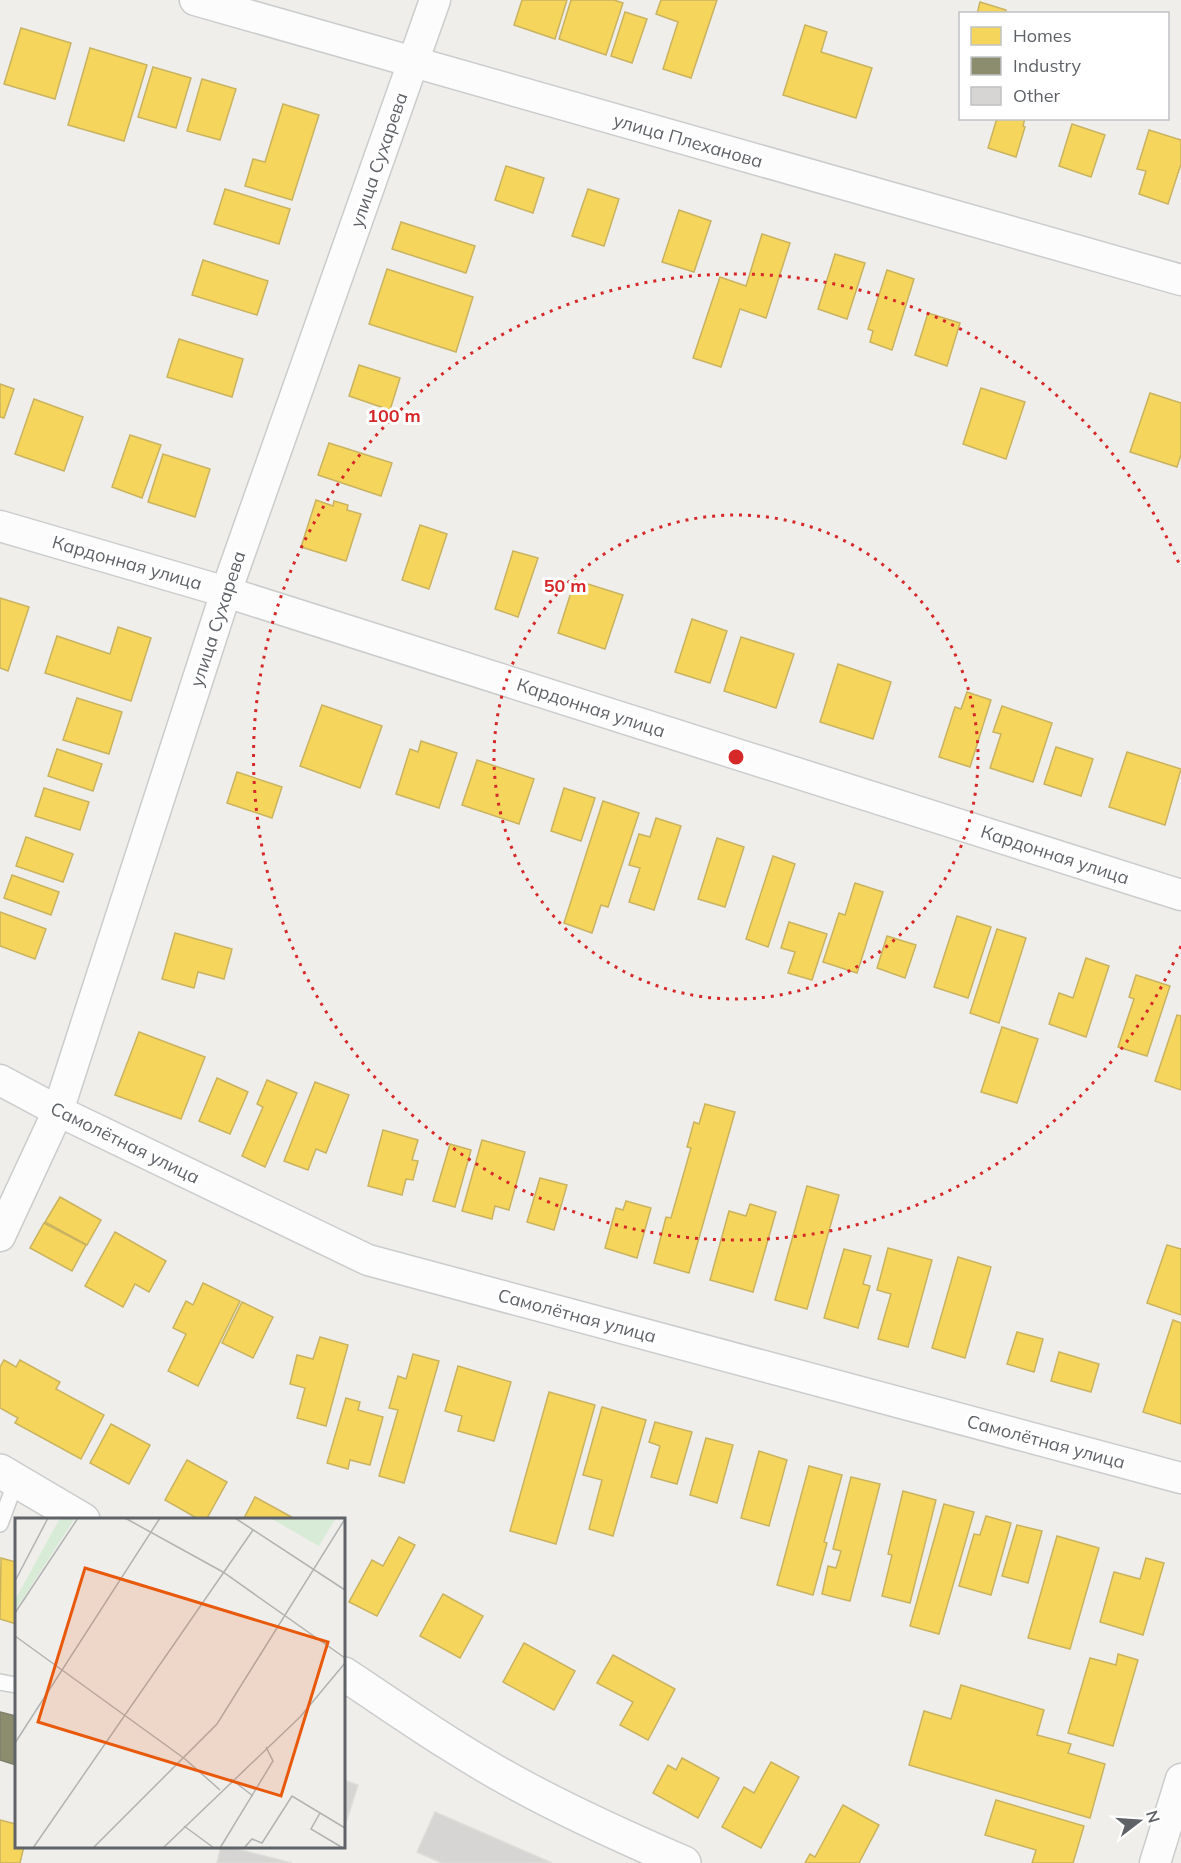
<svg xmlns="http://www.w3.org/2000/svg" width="1181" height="1863" font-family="Mulish,sans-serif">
	<rect width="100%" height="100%" fill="#efeeea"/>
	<!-- homes -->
	<g fill="#f6d55c" stroke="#c9b360" stroke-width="1.5">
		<polygon points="522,0 567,0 555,39 514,25"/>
		<polygon points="571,0 614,0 623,3 606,55 559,39"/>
		<polygon points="661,0 717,0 691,78 663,69 678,22 656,14"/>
		<polygon points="980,2 1006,10 1005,14 977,14"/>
		<polygon points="625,12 647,19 632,63 611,56"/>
		<polygon points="805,25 827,32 821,52 872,68 856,118 783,95"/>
		<polygon points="21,28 71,43 55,99 4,84"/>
		<polygon points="90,48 147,65 124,141 68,125"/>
		<polygon points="153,67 191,78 176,128 138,117"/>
		<polygon points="202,79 236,89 220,140 187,131"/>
		<polygon points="283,104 319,115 292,200 245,186 253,159 265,162"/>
		<polygon points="997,118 1025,118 1023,126 1025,127 1016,157 988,148"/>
		<polygon points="1072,124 1105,135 1091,177 1059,166"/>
		<polygon points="1149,130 1181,140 1181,164 1168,204 1139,194 1146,171 1137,169"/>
		<polygon points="506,166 544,178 533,213 495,200"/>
		<polygon points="225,189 290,209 279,244 214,224"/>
		<polygon points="588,189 619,199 604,246 572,236"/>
		<polygon points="679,210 711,221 694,272 662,262"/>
		<polygon points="401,222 475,246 466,273 392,249"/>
		<polygon points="762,234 790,243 766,318 740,309 721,367 693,358 720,277 746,286"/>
		<polygon points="835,254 865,263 847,319 818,309"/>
		<polygon points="203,260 268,281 257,315 192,295"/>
		<polygon points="387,269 473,297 456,352 369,324"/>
		<polygon points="887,270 914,279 892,350 870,342 873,331 868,329"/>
		<polygon points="928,313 960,323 947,366 915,355"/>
		<polygon points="179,339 243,359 232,397 167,377"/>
		<polygon points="359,365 400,378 390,410 349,396"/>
		<polygon points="0,384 14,389 4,418 0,417"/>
		<polygon points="981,388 1025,402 1006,459 963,444"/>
		<polygon points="1150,393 1181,403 1181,455 1177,467 1130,452"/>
		<polygon points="34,399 83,417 64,471 15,454"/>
		<polygon points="130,435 161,445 142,498 112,487"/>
		<polygon points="329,443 392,463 381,496 318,475"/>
		<polygon points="163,454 210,469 195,517 148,502"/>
		<polygon points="316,500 333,506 334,501 348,505 347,510 361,514 346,561 301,547"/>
		<polygon points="420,525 447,534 429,589 402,580"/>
		<polygon points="513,551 538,558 518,617 495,609"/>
		<polygon points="575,580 623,595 605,649 558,633"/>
		<polygon points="0,598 29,607 8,671 0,668"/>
		<polygon points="692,619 727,631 710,683 675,672"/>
		<polygon points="118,627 151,638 131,701 45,673 57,636 110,654"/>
		<polygon points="741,637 794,654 776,708 724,691"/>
		<polygon points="838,664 891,682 873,739 820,722"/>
		<polygon points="967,692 991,700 970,767 939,757 955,707 961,709"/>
		<polygon points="77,698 122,712 109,754 63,740"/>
		<polygon points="322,705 382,726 360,788 300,766"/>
		<polygon points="1002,706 1052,723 1033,782 990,768 1001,734 993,732"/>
		<polygon points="421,741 457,753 439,808 396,794 410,749 418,752"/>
		<polygon points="1056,747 1093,759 1081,796 1044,784"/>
		<polygon points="57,749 102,764 93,791 48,776"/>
		<polygon points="1127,752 1181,769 1165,825 1109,807"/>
		<polygon points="477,760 534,779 519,824 462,805"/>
		<polygon points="237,772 282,787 272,818 227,803"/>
		<polygon points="44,788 89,802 80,830 35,816"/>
		<polygon points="564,788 595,798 581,841 551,831"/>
		<polygon points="603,801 639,813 608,907 601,905 592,933 564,923"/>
		<polygon points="656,818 681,826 654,910 629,902 640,868 629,865 639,834 650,837"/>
		<polygon points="26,837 73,854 63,882 16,866"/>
		<polygon points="717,838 744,847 725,907 698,899"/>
		<polygon points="773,856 795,864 768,947 746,939"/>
		<polygon points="12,875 59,892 51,915 4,898"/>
		<polygon points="855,883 883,892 857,973 823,962 839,913 845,915"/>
		<polygon points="0,912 46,929 35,959 0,946"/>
		<polygon points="957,916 991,927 968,998 934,987"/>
		<polygon points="789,922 827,934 812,980 788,973 795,952 781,948"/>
		<polygon points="997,929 1026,938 999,1023 970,1013"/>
		<polygon points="175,933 232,949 224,979 198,972 194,988 162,979"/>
		<polygon points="887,936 916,945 905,978 877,968"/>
		<polygon points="1086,958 1109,966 1086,1037 1049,1024 1059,993 1073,998"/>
		<polygon points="1136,975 1170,986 1147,1056 1118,1047 1134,999 1129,997"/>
		<polygon points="1177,1015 1181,1016 1181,1090 1155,1081"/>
		<polygon points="1002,1027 1038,1039 1017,1103 981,1092"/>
		<polygon points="139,1032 205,1057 181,1119 115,1095"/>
		<polygon points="217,1078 248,1092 230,1134 199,1121"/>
		<polygon points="267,1080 297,1093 265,1167 242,1156 263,1107 257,1104"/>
		<polygon points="315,1082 349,1095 326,1153 316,1149 308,1170 284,1161"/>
		<polygon points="705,1104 735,1112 689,1273 654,1263 666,1217 671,1218 691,1148 687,1147 694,1122 699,1124"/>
		<polygon points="383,1130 418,1140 412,1160 418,1161 413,1180 406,1179 402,1195 368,1186"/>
		<polygon points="482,1140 525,1152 509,1210 495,1206 492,1219 462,1211"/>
		<polygon points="450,1144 471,1150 455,1207 433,1201"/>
		<polygon points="540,1178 567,1185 554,1230 527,1222"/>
		<polygon points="807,1186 839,1195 807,1309 775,1300"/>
		<polygon points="60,1197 101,1220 87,1245 45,1222"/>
		<polygon points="626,1201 651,1208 637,1258 605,1248 616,1208 623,1210"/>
		<polygon points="750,1204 776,1212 753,1292 710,1280 729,1211 746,1216"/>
		<polygon points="44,1223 86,1245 72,1271 30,1248"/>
		<polygon points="115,1232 166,1261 149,1292 135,1284 123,1307 85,1286"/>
		<polygon points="1167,1245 1181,1249 1181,1315 1147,1303"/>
		<polygon points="888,1248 932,1260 908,1347 878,1339 891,1294 877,1290"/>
		<polygon points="844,1249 871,1256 863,1284 870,1286 858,1328 824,1318"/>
		<polygon points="958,1257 991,1267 965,1358 932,1348"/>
		<polygon points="203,1283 240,1301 198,1386 168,1371 186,1334 173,1328 186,1301 193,1305"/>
		<polygon points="242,1302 273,1317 253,1358 222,1343"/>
		<polygon points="1173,1320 1181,1323 1181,1424 1143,1412"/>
		<polygon points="1017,1332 1043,1339 1034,1372 1007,1364"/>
		<polygon points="320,1337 348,1345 326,1426 297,1418 305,1388 290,1384 297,1355 313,1359"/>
		<polygon points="1059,1352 1099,1364 1091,1392 1051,1381"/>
		<polygon points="413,1354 439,1361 404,1483 379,1476 398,1410 389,1408 398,1376 406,1379"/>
		<polygon points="4,1360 16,1367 20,1360 60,1382 56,1389 104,1415 81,1459 15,1423 18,1418 0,1408 0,1367"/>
		<polygon points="458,1366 511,1382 494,1441 458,1431 462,1416 445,1411"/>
		<polygon points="549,1392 595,1405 556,1544 510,1531"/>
		<polygon points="346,1398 360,1402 358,1410 383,1417 370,1465 350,1460 348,1469 327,1463"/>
		<polygon points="602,1407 646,1420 613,1536 589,1529 602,1480 583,1475"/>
		<polygon points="655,1422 692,1432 677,1484 651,1477 660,1446 649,1442"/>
		<polygon points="111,1424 150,1445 129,1484 90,1463"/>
		<polygon points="706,1438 733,1445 717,1503 690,1495"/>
		<polygon points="759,1451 787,1460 769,1526 741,1518"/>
		<polygon points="187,1460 227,1482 206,1520 200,1520 165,1500"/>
		<polygon points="809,1466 842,1475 824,1542 827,1543 813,1595 777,1585"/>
		<polygon points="851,1477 880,1484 850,1601 822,1594 828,1566 836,1568 841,1551 833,1549"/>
		<polygon points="903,1491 936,1500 910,1603 882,1596 892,1555 888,1554"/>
		<polygon points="255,1497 297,1520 243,1520"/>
		<polygon points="944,1504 974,1512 939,1634 910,1626"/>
		<polygon points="986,1516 1011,1523 991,1595 959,1586 974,1534 980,1535"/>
		<polygon points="1017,1525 1042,1531 1028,1583 1002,1576"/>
		<polygon points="1057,1536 1099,1548 1070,1649 1028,1638"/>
		<polygon points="399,1537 415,1545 377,1616 349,1602 372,1560 383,1566"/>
		<polygon points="1,1558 16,1562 16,1624 0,1619"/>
		<polygon points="1146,1558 1164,1563 1143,1635 1100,1622 1114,1572 1140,1579"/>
		<polygon points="443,1594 483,1616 460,1658 420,1636"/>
		<polygon points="524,1643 575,1671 554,1710 503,1682"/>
		<polygon points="1118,1654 1138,1660 1113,1746 1068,1733 1090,1658 1116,1665"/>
		<polygon points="613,1655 675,1689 648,1740 620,1725 633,1702 597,1683"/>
		<polygon points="961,1685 1044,1710 1037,1735 1071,1744 1068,1753 1105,1764 1090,1818 909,1765 924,1711 951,1719"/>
		<polygon points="682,1758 719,1778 698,1818 653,1793 668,1765 676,1770"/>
		<polygon points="771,1762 799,1777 761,1848 722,1827 744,1787 754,1793"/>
		<polygon points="996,1800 1084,1826 1073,1863 1032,1863 1036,1850 985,1835"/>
		<polygon points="843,1805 879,1825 859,1863 805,1863 810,1854 815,1857"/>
		<polygon points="0,1820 16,1824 16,1846 24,1846 20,1863 0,1863"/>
	</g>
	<!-- industry -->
	<polygon fill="#8c8c6e" stroke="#7e806c" stroke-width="1.5" points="0,1712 16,1716 16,1765 0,1760"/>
	<!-- building -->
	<g fill="#d6d5d3" stroke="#deddd9" stroke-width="1.5">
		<polygon points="344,1780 358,1785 344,1829"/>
		<polygon points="435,1812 552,1863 442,1863 417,1852"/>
		<polygon points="221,1846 226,1846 292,1863 217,1863"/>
	</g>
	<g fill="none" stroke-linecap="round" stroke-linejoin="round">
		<defs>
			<g id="service">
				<polyline points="0,1524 16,1481"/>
				<polyline points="0,1682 16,1685"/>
			</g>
			<g id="minor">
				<polyline points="195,0 1181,280"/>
				<polyline points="0,526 226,592 1181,895"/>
				<polyline points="0,1080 58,1111 368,1260 1181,1478"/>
				<polyline points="0,1236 58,1111 226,592 435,0"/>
				<polyline points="1155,1863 1181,1779"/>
			</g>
			<g id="tertiary">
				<polyline points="0,1471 83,1520"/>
				<path d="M344,1674C400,1711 455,1750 514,1782C570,1813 626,1838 684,1863"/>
			</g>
		</defs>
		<!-- service casing -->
		<use href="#service" stroke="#cbcccc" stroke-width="18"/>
		<!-- minor casing -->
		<use href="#minor" stroke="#cbcccc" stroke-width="33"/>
		<!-- tertiary casing -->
		<use href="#tertiary" stroke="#cbcccc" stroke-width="36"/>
		<!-- service -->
		<use href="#service" stroke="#fdfcfc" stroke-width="15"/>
		<!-- minor -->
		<use href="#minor" stroke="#fdfcfc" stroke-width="30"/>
		<!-- tertiary -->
		<use href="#tertiary" stroke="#fdfcfc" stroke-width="33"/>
	</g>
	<!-- distance rings -->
	<g fill="none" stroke="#d62828" stroke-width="3" stroke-dasharray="3 6">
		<circle cx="736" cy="757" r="242"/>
		<path d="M1181 946A483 483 0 1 1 1181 568"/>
	</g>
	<g text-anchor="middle" stroke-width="6" stroke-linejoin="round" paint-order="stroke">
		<!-- street labels -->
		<g font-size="18" fill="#5f6368" stroke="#fff">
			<text transform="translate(688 141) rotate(16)" y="6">улица Плеханова</text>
			<text transform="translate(379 160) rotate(-71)" y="6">улица Сухарева</text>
			<text transform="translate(127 563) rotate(16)" y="6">Кардонная улица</text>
			<text transform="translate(218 619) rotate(-72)" y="6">улица Сухарева</text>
			<text transform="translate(591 708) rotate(18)" y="6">Кардонная улица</text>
			<text transform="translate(1055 855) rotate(18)" y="6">Кардонная улица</text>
			<text transform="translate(125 1143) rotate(26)" y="6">Самолётная улица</text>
			<text transform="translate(577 1316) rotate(15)" y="6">Самолётная улица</text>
			<text transform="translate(1046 1442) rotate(15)" y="6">Самолётная улица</text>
		</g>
	</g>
	<!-- overview -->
	<g transform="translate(15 1518)">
		<rect width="330" height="330" fill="#efeeea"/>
		<path d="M45,0H60L0,93V82ZM255,0H321L304,28Z" fill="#d8ebd6"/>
		<path fill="none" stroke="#b1b2b2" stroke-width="1.5" d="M110,0L208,54L330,140M220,0L330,72M0,63L33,0M0,95L63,0M0,118L170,241L205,272M0,225L145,0M216,261L238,278M305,295L296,311L328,330M169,308L199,330M18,330L238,12M78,330L202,206L330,1M148,330L285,199L330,145M205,330L258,243L251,229M229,330L237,321L247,325L277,278L330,310"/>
		<path fill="#e8590c" fill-opacity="0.15" stroke="#e8590c" stroke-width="3" d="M70,50L313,124L266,278L23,204Z"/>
		<rect width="330" height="330" fill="none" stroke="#5f6368" stroke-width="3"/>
	</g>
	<circle cx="736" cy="757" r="9" fill="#d62828" stroke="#fff" stroke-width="3"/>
	<g font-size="18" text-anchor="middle" font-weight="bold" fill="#d62828" stroke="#fff" stroke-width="6" stroke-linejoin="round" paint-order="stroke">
		<text x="394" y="422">100 m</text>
		<text x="565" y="592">50 m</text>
	</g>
	<!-- legend -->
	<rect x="959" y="12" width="210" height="108" fill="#ffffff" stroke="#bfc1c3" stroke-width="1.5"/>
	<rect x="971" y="27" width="30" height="18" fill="#f6d55c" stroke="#bfc1c3" stroke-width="1.5"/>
	<text x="1013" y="42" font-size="18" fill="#5f6368">Homes</text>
	<rect x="971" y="57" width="30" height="18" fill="#8c8c6e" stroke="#bfc1c3" stroke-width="1.5"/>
	<text x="1013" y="72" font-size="18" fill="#5f6368">Industry</text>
	<rect x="971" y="87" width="30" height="18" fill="#d6d5d3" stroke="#bfc1c3" stroke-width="1.5"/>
	<text x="1013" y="102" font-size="18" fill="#5f6368">Other</text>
	<!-- north arrow -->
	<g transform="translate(1139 1821) rotate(73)" stroke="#ffffff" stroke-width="4.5" paint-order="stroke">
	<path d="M0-4.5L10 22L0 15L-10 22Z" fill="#5f6368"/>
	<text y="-9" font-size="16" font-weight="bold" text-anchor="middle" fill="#5f6368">N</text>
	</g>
</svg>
